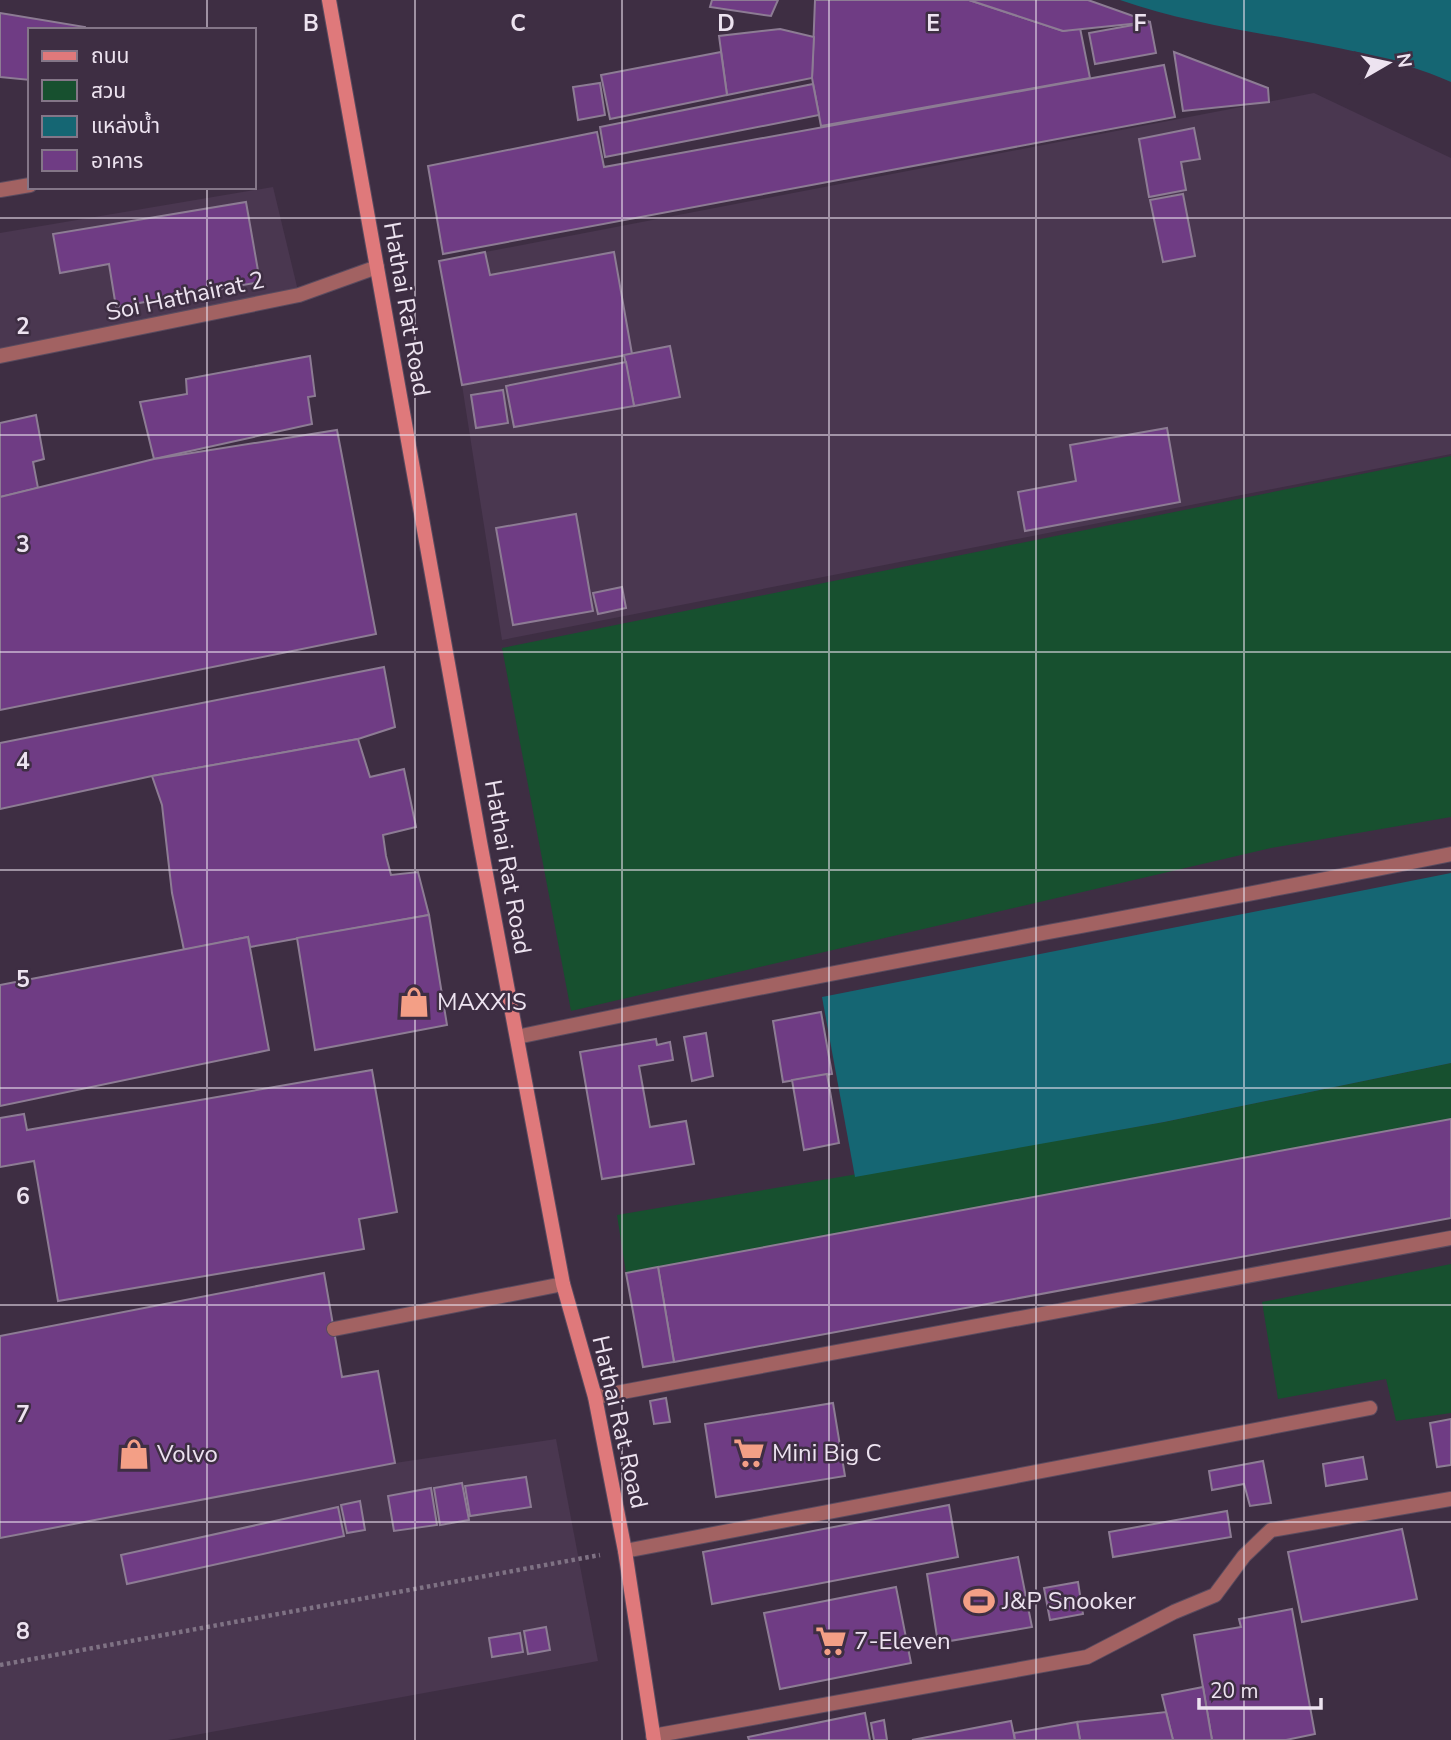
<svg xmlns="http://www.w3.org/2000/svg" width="1451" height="1740" font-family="'Nunito Sans','Noto Sans Thai',sans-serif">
	<rect width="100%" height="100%" fill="#3e2e43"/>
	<!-- built -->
	<g fill="#4a3750">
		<polygon points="1314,93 1451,158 1451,454 502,640 462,385 439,261"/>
		<polygon points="273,187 299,295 0,356 0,233"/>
		<polygon points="556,1439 598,1661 168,1740 0,1740 0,1538 395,1463"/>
	</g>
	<!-- green -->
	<g fill="#17502f">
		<polygon points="1451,456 1451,817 1271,848 571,1011 502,648"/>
		<polygon points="1451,1063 1451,1119 626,1273 617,1215 1164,1122"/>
		<polygon points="1451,1264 1451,1413 1396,1421 1386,1379 1278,1399 1262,1302"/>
	</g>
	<!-- water -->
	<g fill="#156673">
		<path d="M1120,0H1451V82C1349,37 1227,38 1120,0Z"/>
		<polygon points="1451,873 1451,1063 1164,1122 855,1177 822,997"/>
	</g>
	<!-- building -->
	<g fill="#6f3c84" stroke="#8d7c94" stroke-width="2">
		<polygon points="712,0 778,0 771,16 710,7"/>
		<polygon points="815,0 969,0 1063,31 1080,28 1090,78 821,126 812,78"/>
		<polygon points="969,0 1088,0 1150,22 1063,31"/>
		<polygon points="0,13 85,27 85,30 30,30 30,80 0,77"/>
		<polygon points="1150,22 1156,53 1095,64 1089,33"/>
		<polygon points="780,29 814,37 812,78 727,95 719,36"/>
		<polygon points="721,52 727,95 610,119 601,75"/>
		<polygon points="1174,52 1268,88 1269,102 1183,111"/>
		<polygon points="1164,65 1175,117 443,254 428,166 597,132 604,167"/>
		<polygon points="600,83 605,115 578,120 573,87"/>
		<polygon points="813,84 819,115 605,157 600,127"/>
		<polygon points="1194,128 1200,159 1181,162 1186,190 1149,197 1139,139"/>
		<polygon points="1183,194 1195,256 1163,262 1150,200"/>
		<polygon points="246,202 260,282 116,307 109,264 60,273 53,234"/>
		<polygon points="485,252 490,275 614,252 632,354 462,385 439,261"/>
		<polygon points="670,346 680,397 634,406 624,355"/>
		<polygon points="310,356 315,396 308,397 312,424 154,459 140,402 187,394 186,379"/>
		<polygon points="626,362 634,406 514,427 506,386"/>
		<polygon points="503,390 508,423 476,428 471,395"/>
		<polygon points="36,415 44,459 33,462 38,488 0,497 0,423"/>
		<polygon points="1167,428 1180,502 1025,531 1018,492 1076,481 1070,445"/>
		<polygon points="337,430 376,634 0,710 0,497 154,459"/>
		<polygon points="576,514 593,611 513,625 496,528"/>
		<polygon points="622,587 626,608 598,614 593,593"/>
		<polygon points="384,667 395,727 358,739 152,776 0,809 0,743"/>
		<polygon points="358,739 370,777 404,769 416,827 383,835 386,856 391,875 418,872 429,915 250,947 248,937 184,950 172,893 162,805 152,776"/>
		<polygon points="429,915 447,1025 315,1050 297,938"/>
		<polygon points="248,937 269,1050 0,1106 0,985"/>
		<polygon points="821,1012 832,1074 783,1082 773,1021"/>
		<polygon points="706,1033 713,1076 692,1081 684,1037"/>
		<polygon points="656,1039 657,1045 670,1042 673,1060 639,1066 650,1127 686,1121 694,1164 602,1179 580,1052"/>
		<polygon points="372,1070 397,1212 359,1219 364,1249 58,1301 34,1161 0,1167 0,1118 24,1114 27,1130"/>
		<polygon points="827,1074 839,1143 804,1150 792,1080"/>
		<polygon points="1451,1119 1451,1218 674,1362 658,1267"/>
		<polygon points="658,1267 674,1362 643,1367 626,1273"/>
		<polygon points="324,1273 342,1377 378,1371 395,1463 0,1538 0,1336"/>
		<polygon points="666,1398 670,1422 654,1424 650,1401"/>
		<polygon points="833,1403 845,1476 716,1497 705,1424"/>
		<polygon points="1451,1419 1451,1465 1437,1467 1430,1423"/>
		<polygon points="1363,1457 1367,1479 1326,1486 1323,1464"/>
		<polygon points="1263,1461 1271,1503 1250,1506 1244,1484 1212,1490 1209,1471"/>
		<polygon points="526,1477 531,1507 470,1516 465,1486"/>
		<polygon points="462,1483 469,1520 440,1525 434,1488"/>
		<polygon points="431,1488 437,1525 394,1531 388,1496"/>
		<polygon points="360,1501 365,1530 347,1533 341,1505"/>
		<polygon points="949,1505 958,1557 712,1604 703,1552"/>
		<polygon points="338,1507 344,1536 127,1584 121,1555"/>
		<polygon points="1227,1511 1231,1537 1113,1557 1109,1532"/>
		<polygon points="1402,1529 1417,1599 1302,1622 1288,1552"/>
		<polygon points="1018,1557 1032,1627 938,1643 927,1574"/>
		<polygon points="1078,1582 1083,1614 1050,1620 1044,1588"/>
		<polygon points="896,1587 911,1663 780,1689 764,1613"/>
		<polygon points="1292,1609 1315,1734 1286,1740 1212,1740 1194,1635 1241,1627 1239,1619"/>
		<polygon points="546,1627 550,1650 528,1654 524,1631"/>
		<polygon points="520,1633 523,1652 492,1657 489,1638"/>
		<polygon points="1203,1687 1212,1740 1173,1740 1162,1695"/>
		<polygon points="1166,1712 1173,1740 1080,1740 1077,1722"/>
		<polygon points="865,1713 870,1740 749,1740 748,1737"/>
		<polygon points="884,1720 887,1740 874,1740 871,1723"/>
		<polygon points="1011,1721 1015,1740 912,1740"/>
		<polygon points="1077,1722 1080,1740 1015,1740 1014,1733"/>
	</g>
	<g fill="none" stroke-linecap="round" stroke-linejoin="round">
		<defs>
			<g id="service">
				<polyline points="0,190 30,185"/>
				<polyline points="334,1329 563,1284"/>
				<polyline points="625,1551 1370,1408"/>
				<polyline points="653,1736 1087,1657 1174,1612 1215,1595 1244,1556 1271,1530 1451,1499"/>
			</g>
			<g id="minor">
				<path d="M517,1037C827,971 1140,917 1451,854"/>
				<polyline points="595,1397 1451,1238"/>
			</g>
			<polyline id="tertiary" points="0,356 299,295 377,267"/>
			<polyline id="secondary" points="329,0 480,842 563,1284 595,1397 625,1551 654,1740"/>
		</defs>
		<!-- service casing -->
		<use href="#service" stroke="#5a4b5f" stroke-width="16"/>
		<!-- minor casing -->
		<use href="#minor" stroke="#5a4b5f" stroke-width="16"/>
		<!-- tertiary casing -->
		<use href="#tertiary" stroke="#5a4b5f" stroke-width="16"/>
		<!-- secondary casing -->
		<use href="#secondary" stroke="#5a4b5f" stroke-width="16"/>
		<!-- path -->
		<polyline stroke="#7f7284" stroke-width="4.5" stroke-dasharray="3.5 3.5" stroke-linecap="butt" points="0,1665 600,1555"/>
		<!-- service -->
		<use href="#service" stroke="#a26262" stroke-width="14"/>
		<!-- minor -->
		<use href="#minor" stroke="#a26262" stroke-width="14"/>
		<!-- tertiary -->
		<use href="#tertiary" stroke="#a26262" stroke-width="14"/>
		<!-- secondary -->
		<use href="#secondary" stroke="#df797b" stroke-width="14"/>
	</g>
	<!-- grid -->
	<path fill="none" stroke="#ede3f0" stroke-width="2" stroke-opacity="0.55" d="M207,0V30M415,0V1740M622,0V1740M829,0V1740M1036,0V1740M1244,0V1740M207,187V1740M0,218H1451M0,435H1451M0,652H1451M0,870H1451M0,1088H1451M0,1305H1451M0,1522H1451"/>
	<!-- icons -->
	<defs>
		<symbol id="shop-bare" viewBox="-9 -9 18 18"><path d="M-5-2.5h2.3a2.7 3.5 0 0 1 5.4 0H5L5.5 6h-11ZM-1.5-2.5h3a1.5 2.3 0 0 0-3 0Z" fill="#f39f86" stroke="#3e2e43" stroke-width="2.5" paint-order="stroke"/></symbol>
		<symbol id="supermarket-bare" viewBox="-9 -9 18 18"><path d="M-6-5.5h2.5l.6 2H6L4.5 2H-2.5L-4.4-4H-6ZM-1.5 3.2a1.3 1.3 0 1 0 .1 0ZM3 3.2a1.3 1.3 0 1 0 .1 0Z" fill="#f39f86" stroke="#3e2e43" stroke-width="2.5" paint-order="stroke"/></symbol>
		<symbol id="stadium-bare" viewBox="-9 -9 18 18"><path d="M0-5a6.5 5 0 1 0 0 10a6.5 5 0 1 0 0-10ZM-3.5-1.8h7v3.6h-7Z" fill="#f39f86" stroke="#3e2e43" stroke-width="2.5" paint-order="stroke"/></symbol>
	</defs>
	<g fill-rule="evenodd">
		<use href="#shop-bare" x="392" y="980" width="44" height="44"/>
		<use href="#supermarket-bare" x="727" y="1431" width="44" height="44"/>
		<use href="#shop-bare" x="112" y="1432" width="44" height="44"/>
		<use href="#stadium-bare" x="957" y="1579" width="44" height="44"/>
		<use href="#supermarket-bare" x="809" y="1619" width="44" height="44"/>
	</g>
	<g text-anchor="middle" stroke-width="5" stroke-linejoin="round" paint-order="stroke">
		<!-- street labels -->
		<g font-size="24" fill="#ede3f0" stroke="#3e2e43">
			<text transform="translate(185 296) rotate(-12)" y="8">Soi Hathairat 2</text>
			<text transform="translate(407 309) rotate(80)" y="8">Hathai Rat Road</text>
			<text transform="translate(508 867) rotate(80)" y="8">Hathai Rat Road</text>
			<text transform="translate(620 1422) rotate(77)" y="8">Hathai Rat Road</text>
		</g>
		<!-- poi labels -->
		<g font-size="24" fill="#ede3f0" stroke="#3e2e43" text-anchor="start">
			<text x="437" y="1010">MAXXIS</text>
			<text x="772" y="1461">Mini Big C</text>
			<text x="157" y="1462">Volvo</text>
			<text x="1002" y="1609">J&amp;P Snooker</text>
			<text x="854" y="1649">7-Eleven</text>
		</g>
	</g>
	<g font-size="23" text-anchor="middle" font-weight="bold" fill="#ede3f0" stroke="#3e2e43" stroke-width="5" stroke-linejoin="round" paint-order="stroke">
		<text x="311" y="31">B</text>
		<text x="518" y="31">C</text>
		<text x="726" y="31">D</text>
		<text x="933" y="31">E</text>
		<text x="1140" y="31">F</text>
		<text x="23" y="334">2</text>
		<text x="23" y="552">3</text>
		<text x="23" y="769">4</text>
		<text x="23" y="987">5</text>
		<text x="23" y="1204">6</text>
		<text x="23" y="1422">7</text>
		<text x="23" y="1639">8</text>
	</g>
	<!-- legend -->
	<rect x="28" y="28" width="228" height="161" fill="#3e2e43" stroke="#847688" stroke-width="2"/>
	<rect x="42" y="51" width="35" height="10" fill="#df797b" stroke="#847688" stroke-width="2"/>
	<text x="91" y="63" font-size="21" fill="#ede3f0">ถนน</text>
	<rect x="42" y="80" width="35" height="21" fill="#17502f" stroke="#847688" stroke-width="2"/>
	<text x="91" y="98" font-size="21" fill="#ede3f0">สวน</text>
	<rect x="42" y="116" width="35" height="21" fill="#156673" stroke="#847688" stroke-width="2"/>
	<text x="91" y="133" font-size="21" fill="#ede3f0">แหล่งน้ำ</text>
	<rect x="42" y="150" width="35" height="21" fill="#6f3c84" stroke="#847688" stroke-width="2"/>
	<text x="91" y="168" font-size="21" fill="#ede3f0">อาคาร</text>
	<!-- north arrow -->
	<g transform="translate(1388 63) rotate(81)" stroke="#3e2e43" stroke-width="5" paint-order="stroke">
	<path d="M0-5L12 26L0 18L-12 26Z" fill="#ede3f0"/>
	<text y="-10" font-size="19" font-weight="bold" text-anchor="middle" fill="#ede3f0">N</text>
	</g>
	<!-- scale -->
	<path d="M1199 1698v10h122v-10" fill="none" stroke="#ede3f0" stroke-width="3.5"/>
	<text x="1210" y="1698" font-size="21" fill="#ede3f0" stroke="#3e2e43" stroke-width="5" paint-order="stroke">20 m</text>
</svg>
